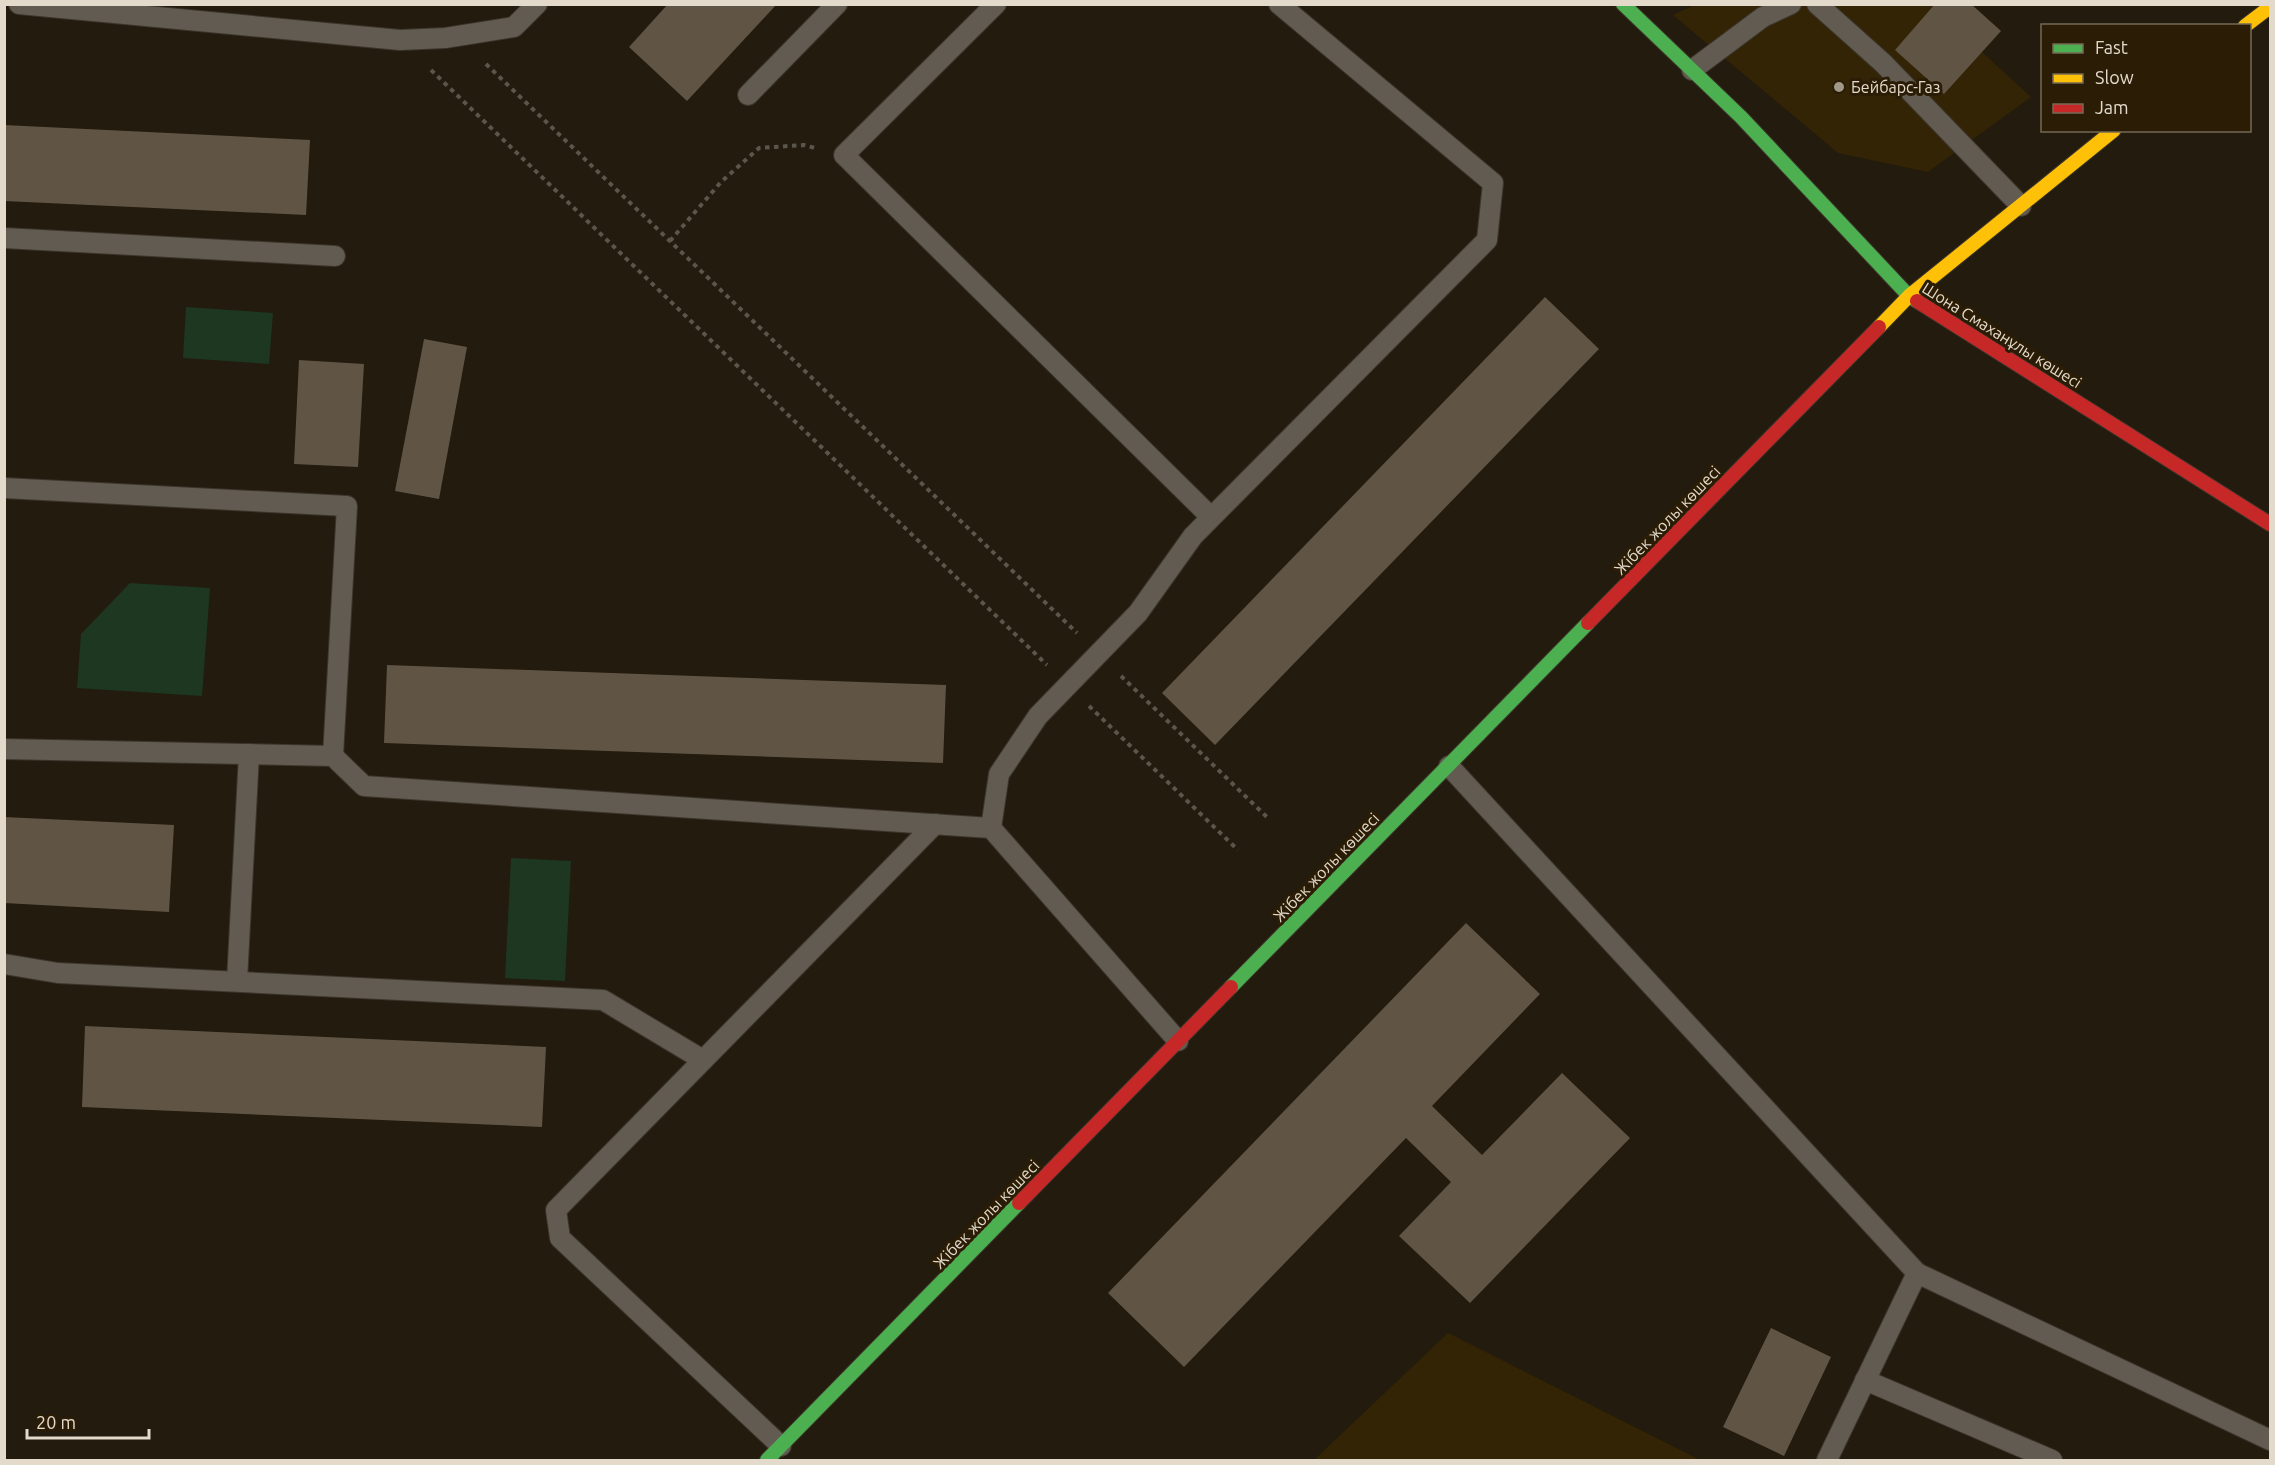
<svg xmlns="http://www.w3.org/2000/svg" width="2275" height="1465" font-family="Ubuntu,sans-serif">
	<rect width="100%" height="100%" fill="#231b0d"/>
	<!-- built -->
	<g fill="#332405">
		<polygon points="1697,4 1928,4 2001,31 1982,52 2031,97 1928,172 1838,153 1673,15"/>
		<polygon points="1448,1333 1700,1460 1314,1460"/>
	</g>
	<!-- green -->
	<g fill="#1d3721">
		<polygon points="186,307 273,313 269,364 183,358"/>
		<polygon points="130,583 210,588 202,696 77,688 81,634"/>
		<polygon points="511,858 571,861 565,981 505,978"/>
	</g>
	<!-- building -->
	<g fill="#605445">
		<polygon points="668,4 777,4 687,101 629,47"/>
		<polygon points="1935,4 1971,4 2001,31 1944,94 1895,50"/>
		<polygon points="4,125 310,140 306,215 4,201"/>
		<polygon points="1545,297 1599,349 1215,745 1162,693"/>
		<polygon points="424,339 467,347 439,499 395,491"/>
		<polygon points="299,360 364,364 358,467 294,464"/>
		<polygon points="387,665 946,685 943,763 384,743"/>
		<polygon points="4,817 174,825 169,912 4,903"/>
		<polygon points="1466,923 1540,994 1432,1106 1482,1155 1562,1073 1630,1138 1470,1303 1399,1236 1451,1182 1406,1138 1184,1367 1108,1293"/>
		<polygon points="85,1026 546,1047 542,1127 82,1107"/>
		<polygon points="1771,1328 1831,1357 1784,1456 1723,1427"/>
	</g>
	<g fill="none" stroke-linecap="round" stroke-linejoin="round">
		<defs>
			<g id="lane">
				<polyline points="19,4 400,40 445,38 514,27 537,4"/>
				<polyline points="996,4 844,155 1211,517"/>
				<polyline points="1817,4 1883,63 2021,206"/>
				<polyline points="1692,70 1763,17 1791,4"/>
				<polyline points="748,95 837,4"/>
				<polyline points="4,238 335,256"/>
				<polyline points="4,488 347,506 333,756"/>
				<polyline points="4,749 333,756 364,786 991,828 1178,1041"/>
				<polyline points="1449,766 1917,1273"/>
				<polyline points="991,828 999,774 1038,716 1138,613 1193,536 1487,240 1493,183 1279,4"/>
				<polyline points="4,964 58,973 603,1000 703,1060"/>
				<polyline points="237,981 249,754"/>
				<polyline points="1865,1380 2052,1460"/>
				<polyline points="781,1446 560,1238 556,1210 935,824"/>
				<polyline points="1827,1460 1917,1273 2270,1440"/>
			</g>
			<g id="fast">
				<polyline points="1623,4 1741,117 1909,296 1917,301"/>
				<polyline points="1231,987 1588,623"/>
				<polyline points="767,1460 1019,1203"/>
			</g>
			<g id="slow">
				<polyline points="2245,26 2270,7"/>
				<polyline points="1879,327 1909,296 2114,130"/>
			</g>
			<g id="jam">
				<polyline points="1917,301 2270,524"/>
				<polyline points="1588,623 1879,327"/>
				<polyline points="1019,1203 1231,987"/>
			</g>
		</defs>
		<!-- lane casing -->
		<use href="#lane" stroke="#3c352c" stroke-width="22"/>
		<!-- fast casing -->
		<use href="#fast" stroke="#3c352c" stroke-width="16"/>
		<!-- slow casing -->
		<use href="#slow" stroke="#3c352c" stroke-width="16"/>
		<!-- jam casing -->
		<use href="#jam" stroke="#3c352c" stroke-width="16"/>
		<!-- path -->
		<g stroke="#5b564b" stroke-width="4" stroke-dasharray="4.5 4.5" stroke-linecap="butt">
			<polyline points="486,64 1077,633"/>
			<polyline points="431,70 1047,665"/>
			<polyline points="670,241 721,182 759,148 804,145 815,148"/>
			<polyline points="1121,676 1269,819"/>
			<polyline points="1089,706 1238,850"/>
		</g>
		<!-- lane -->
		<use href="#lane" stroke="#615b51" stroke-width="20"/>
		<!-- fast -->
		<use href="#fast" stroke="#4caf50" stroke-width="14"/>
		<!-- slow -->
		<use href="#slow" stroke="#ffc107" stroke-width="14"/>
		<!-- jam -->
		<use href="#jam" stroke="#c62828" stroke-width="14"/>
	</g>
	<!-- markers -->
	<circle fill="#a09789" stroke="#2b1d05" stroke-width="2" cx="1839" cy="87" r="6"/>
	<g text-anchor="middle" stroke-width="6" stroke-linejoin="round" paint-order="stroke">
		<!-- poi labels -->
		<g font-size="16" fill="#e4dacc" stroke="#2b1d05" text-anchor="start">
			<text x="1851" y="93">Бейбарс-Газ</text>
		</g>
		<!-- street labels -->
		<g font-size="16" fill="#e4dacc" stroke="#2b1d05">
			<text transform="translate(2002 335) rotate(32)" y="6">Шона Смаханұлы көшесі</text>
			<text transform="translate(1667 520) rotate(-46)" y="6">Жібек жолы көшесі</text>
			<text transform="translate(1326 867) rotate(-46)" y="6">Жібек жолы көшесі</text>
			<text transform="translate(986 1214) rotate(-46)" y="6">Жібек жолы көшесі</text>
		</g>
	</g>
	<!-- border -->
	<rect width="2275" height="1465" fill="none" stroke="#e4dacc" stroke-width="12"/>
	<!-- legend -->
	<rect x="2041" y="24" width="210" height="108" fill="#2b1d05" stroke="#756955" stroke-width="1.5"/>
	<rect x="2053" y="44" width="30" height="9" fill="#4caf50" stroke="#756955" stroke-width="1.5"/>
	<text x="2095" y="54" font-size="18" fill="#e4dacc">Fast</text>
	<rect x="2053" y="74" width="30" height="9" fill="#ffc107" stroke="#756955" stroke-width="1.5"/>
	<text x="2095" y="84" font-size="18" fill="#e4dacc">Slow</text>
	<rect x="2053" y="104" width="30" height="9" fill="#c62828" stroke="#756955" stroke-width="1.5"/>
	<text x="2095" y="114" font-size="18" fill="#e4dacc">Jam</text>
	<!-- scale -->
	<path d="M27 1429v9h122v-9" fill="none" stroke="#e4dacc" stroke-width="3"/>
	<text x="36" y="1429" font-size="18" fill="#e4dacc" stroke="#2b1d05" stroke-width="4.5" paint-order="stroke">20 m</text>
</svg>
